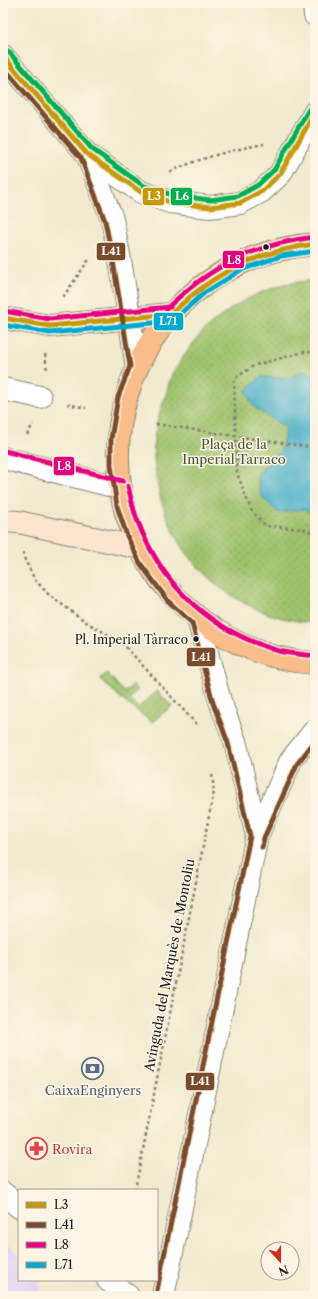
<svg xmlns="http://www.w3.org/2000/svg" width="318" height="1299" font-family="'Libre Caslon Text',serif">
	<defs>
		<pattern id="grass-dots" width="8" height="8" patternUnits="userSpaceOnUse"><rect width="8" height="8" fill="#9ec26c"/><path d="M2 2h.1M6 6h.1" fill="none" stroke="#88a65d" stroke-width="1.8" stroke-linecap="round"/></pattern>
	</defs>
	<rect width="100%" height="100%" fill="#fcf5e5"/>
	<filter id="ink" filterUnits="userSpaceOnUse"><feTurbulence type="fractalNoise" baseFrequency=".025" numOctaves="2"/><feDisplacementMap in="SourceGraphic" scale="8" xChannelSelector="R" yChannelSelector="G"/><feConvolveMatrix kernelMatrix="1 2 1 2 8 2 1 2 1" color-interpolation-filters="sRGB"/></filter>
	<filter id="wash" filterUnits="userSpaceOnUse"><feTurbulence type="fractalNoise" baseFrequency=".012" numOctaves="4" result="noise"/><feDisplacementMap in="SourceGraphic" scale="16" xChannelSelector="R" yChannelSelector="G"/><feGaussianBlur stdDeviation="0.9" result="paint"/><feColorMatrix in="noise" values="0 0 0 0 0 0 0 0 0 0 0 0 0 0 0 0 0 1.4 0 .05"/><feComposite in="paint" operator="in"/></filter>
	<g filter="url(#wash)">
		<rect width="100%" height="100%" fill="#f1eace"/>
		<!-- built -->
		<polygon fill="#e1d4f4" points="3,1241 19,1254 19,1280 38,1280 44,1296 3,1296"/>
		<!-- grass -->
		<g fill="url(#grass-dots)" stroke="#5d6f44">
			<path d="M315,280V623C235,618 170,560 157,481C155,468 153,455 154,441C155,427 159,414 164,400C167,392 169,383 172,374C174,370 178,366 180,362C193,341 208,325 228,311C253,293 284,282 315,280Z"/>
			<polygon points="107,673 124,692 133,685 138,690 129,698 138,708 157,691 172,706 152,722 125,702 100,679"/>
		</g>
		<!-- water -->
		<polygon fill="#47afc7" stroke="#326672" points="303,371 315,376 315,517 304,509 278,513 261,496 257,475 281,449 286,428 254,407 246,391 261,377 289,378"/>
	</g>
	<g filter="url(#ink)">
		<g fill="none" stroke-linecap="round" stroke-linejoin="round">
			<defs>
				<polyline id="pedestrian" points="3,389 40,397"/>
				<g id="minor">
					<polyline points="3,458 121,488"/>
					<polyline points="198,619 220,701 235,741 257,836"/>
					<polyline points="3,1193 19,1207"/>
					<polyline points="108,1280 128,1296"/>
					<polyline points="163,1296 257,836 291,760 315,730"/>
				</g>
				<g id="tertiary">
					<polyline points="314,3 315,15"/>
					<polyline points="3,56 87,154 112,219 120,260 137,367"/>
					<polyline points="87,154 141,192 170,202 210,207 240,203 262,191 280,174 315,112"/>
				</g>
				<g id="secondary">
					<polyline points="3,318 50,326 171,314"/>
					<polyline points="3,521 18,522 141,548"/>
				</g>
				<path id="primary" d="M315,244C122,260 46,501 201,620C233,645 274,661 315,663"/>
			</defs>
			<!-- pedestrian casing -->
			<use href="#pedestrian" stroke="#868375" stroke-width="24"/>
			<!-- minor casing -->
			<use href="#minor" stroke="#868375" stroke-width="24"/>
			<!-- tertiary casing -->
			<use href="#tertiary" stroke="#868375" stroke-width="24"/>
			<!-- secondary casing -->
			<use href="#secondary" stroke="#868375" stroke-width="24"/>
			<!-- primary casing -->
			<use href="#primary" stroke="#868375" stroke-width="24"/>
			<!-- path -->
			<g stroke="#868375" stroke-width="2.5" stroke-dasharray="3 3" stroke-linecap="butt">
				<path d="M170,172C199,158 232,150 264,144"/>
				<polyline points="63,297 90,258"/>
				<polyline points="45,354 47,371"/>
				<polyline points="315,357 308,351 255,365 234,379 237,473 251,510 266,526 304,529 315,534"/>
				<polyline points="67,404 86,408"/>
				<polyline points="156,424 315,448"/>
				<polyline points="27,435 33,424"/>
				<polyline points="23,552 25,560 35,580 50,596 89,624 107,634 124,645 198,726"/>
				<polyline points="135,1190 214,791 212,774"/>
			</g>
			<!-- pedestrian -->
			<use href="#pedestrian" stroke="#fff" stroke-width="22"/>
			<!-- minor -->
			<use href="#minor" stroke="#fff" stroke-width="22"/>
			<!-- tertiary -->
			<use href="#tertiary" stroke="#fff" stroke-width="22"/>
			<!-- secondary -->
			<use href="#secondary" stroke="#fce5d0" stroke-width="22"/>
			<!-- primary -->
			<use href="#primary" stroke="#f8bd89" stroke-width="22"/>
			<defs>
				<g id="bus-1">
					<polyline points="3,56 87,154 141,192 170,202 210,207 240,203 262,191 280,174 315,112"/>
					<path d="M171,314C215,272 255,252 315,244"/>
					<polyline points="3,318 50,326 171,314"/>
				</g>
				<g id="bus-2">
					<polyline points="3,67 81,158 105,221 113,261 130,366 118,397 111,439 111,465 117,506 127,536 140,563 168,601 192,623 213,703 228,743 250,836 156,1295"/>
					<polyline points="262,847 264,838 297,764 315,741"/>
				</g>
				<g id="bus-3">
					<path d="M166,309C211,266 252,245 314,237"/>
					<polyline points="4,311 50,319 170,307"/>
					<polyline points="5,451 123,481"/>
					<path d="M128,486C131,498 133,510 138,522C163,587 211,631 279,651C290,654 303,654 315,656"/>
				</g>
				<polyline id="bus-4" points="3,325 50,333 172,321 204,293 241,270 281,256 315,251"/>
				<polyline id="bus-5" points="8,51 92,149 144,186 172,195 210,200 238,196 258,185 274,170 309,109"/>
			</defs>
			<!-- bus-1 casing -->
			<use href="#bus-1" stroke="#fcf5e5" stroke-width="8"/>
			<!-- bus-2 casing -->
			<use href="#bus-2" stroke="#fcf5e5" stroke-width="8"/>
			<!-- bus-3 casing -->
			<use href="#bus-3" stroke="#fcf5e5" stroke-width="8"/>
			<!-- bus-4 casing -->
			<use href="#bus-4" stroke="#fcf5e5" stroke-width="8"/>
			<!-- bus-5 casing -->
			<use href="#bus-5" stroke="#fcf5e5" stroke-width="8"/>
			<!-- bus-1 -->
			<use href="#bus-1" stroke="#c69807" stroke-width="5"/>
			<!-- bus-2 -->
			<use href="#bus-2" stroke="#7a4b2a" stroke-width="5"/>
			<!-- bus-3 -->
			<use href="#bus-3" stroke="#e5007d" stroke-width="5"/>
			<!-- bus-4 -->
			<use href="#bus-4" stroke="#00a9ce" stroke-width="5"/>
			<!-- bus-5 -->
			<use href="#bus-5" stroke="#00b04f" stroke-width="5"/>
		</g>
	</g>
	<!-- icons -->
	<defs>
		<symbol id="bank-ring" viewBox="-11 -11 22 22"><circle r="9.5" fill="#fcf5e5" stroke="#5c6f8a" stroke-width="1.5"/><path d="M-6-4H6V4H-6ZM0-2.3a2.3 2.3 0 1 0 0 4.6a2.3 2.3 0 1 0 0-4.6Z" fill="#5c6f8a"/></symbol>
		<symbol id="pharmacy-ring" viewBox="-11 -11 22 22"><circle r="9.5" fill="#fcf5e5" stroke="#e0444e" stroke-width="1.5"/><path d="M-2-6h4v4h4v4h-4v4h-4v-4h-4v-4h4Z" fill="#e0444e"/></symbol>
	</defs>
	<g fill-rule="evenodd">
		<use href="#bank-ring" x="80" y="1056" width="25" height="25"/>
		<use href="#pharmacy-ring" x="24" y="1136" width="25" height="25"/>
	</g>
	<!-- markers -->
	<g fill="#1c1c1c" stroke="#fcf5e5" stroke-width="1.5">
		<circle cx="266" cy="247" r="3.5"/>
		<circle cx="196" cy="639" r="3.5"/>
	</g>
	<g text-anchor="middle" stroke-width="3" stroke-linejoin="round" paint-order="stroke">
		<!-- bus labels -->
		<g font-size="12" fill="#1c1c1c" stroke="#fcf5e5" text-anchor="end">
			<text x="188" y="644">Pl. Imperial Tàrraco</text>
		</g>
		<!-- park labels -->
		<g font-size="13" fill="#4a5638" stroke="#fcf5e5">
			<text x="234" y="449">Plaça de la<tspan x="234" dy="15">Imperial Tarraco</tspan></text>
		</g>
		<!-- street labels -->
		<g font-size="13" fill="#1c1c1c" stroke="#fcf5e5">
			<text transform="translate(169 965) rotate(-79)" y="5">Avinguda del Marquès de Montoliu</text>
		</g>
		<!-- service labels -->
		<g font-size="13" fill="#4e5e75" stroke="#fcf5e5">
			<text x="93" y="1095">CaixaEnginyers</text>
		</g>
		<!-- health labels -->
		<g font-size="13" fill="#be3a42" stroke="#fcf5e5" text-anchor="start">
			<text x="52" y="1154">Rovira</text>
		</g>
	</g>
	<g stroke="#fcf5e5" stroke-width="1.5">
		<rect x="170" y="187" width="23" height="19" rx="4" fill="#00b04f"/>
		<rect x="142" y="187" width="23" height="19" rx="4" fill="#c69807"/>
		<rect x="96" y="242" width="30" height="19" rx="4" fill="#7a4b2a"/>
		<rect x="222" y="250" width="23" height="19" rx="4" fill="#e5007d"/>
		<rect x="153" y="312" width="31" height="19" rx="4" fill="#00a9ce"/>
		<rect x="53" y="456" width="22" height="20" rx="4" fill="#e5007d"/>
		<rect x="186" y="647" width="30" height="20" rx="4" fill="#7a4b2a"/>
		<rect x="185" y="1072" width="30" height="19" rx="4" fill="#7a4b2a"/>
	</g>
	<g font-size="11" text-anchor="middle" font-weight="bold" fill="#fff">
		<text x="182" y="200">L6</text>
		<text x="154" y="200">L3</text>
		<text x="111" y="255">L41</text>
		<text x="234" y="264">L8</text>
		<text x="168" y="325">L71</text>
		<text x="64" y="470">L8</text>
		<text x="201" y="661">L41</text>
		<text x="200" y="1085">L41</text>
	</g>
	<!-- margin -->
	<rect width="318" height="1299" fill="none" stroke="#fcf5e5" stroke-width="16"/>
	<!-- legend -->
	<rect x="18" y="1189" width="140" height="92" fill="#fcf5e5" stroke="#a29e95"/>
	<rect x="26" y="1202" width="20" height="6" fill="#c69807" stroke="#a29e95"/>
	<text x="54" y="1209" font-size="12" fill="#1c1c1c">L3</text>
	<rect x="26" y="1222" width="20" height="6" fill="#7a4b2a" stroke="#a29e95"/>
	<text x="54" y="1229" font-size="12" fill="#1c1c1c">L41</text>
	<rect x="26" y="1242" width="20" height="6" fill="#e5007d" stroke="#a29e95"/>
	<text x="54" y="1249" font-size="12" fill="#1c1c1c">L8</text>
	<rect x="26" y="1262" width="20" height="6" fill="#00a9ce" stroke="#a29e95"/>
	<text x="54" y="1269" font-size="12" fill="#1c1c1c">L71</text>
	<!-- north arrow -->
	<g transform="translate(280 1261) rotate(159)"><circle r="19" fill="#fcf5e5" stroke="#a29e95"/>
	<path d="M0-3L7 15L0 10L-7 15Z" fill="#c8321e"/>
	<text y="-6" font-size="11" font-weight="bold" text-anchor="middle" fill="#1c1c1c">N</text>
	</g>
</svg>
